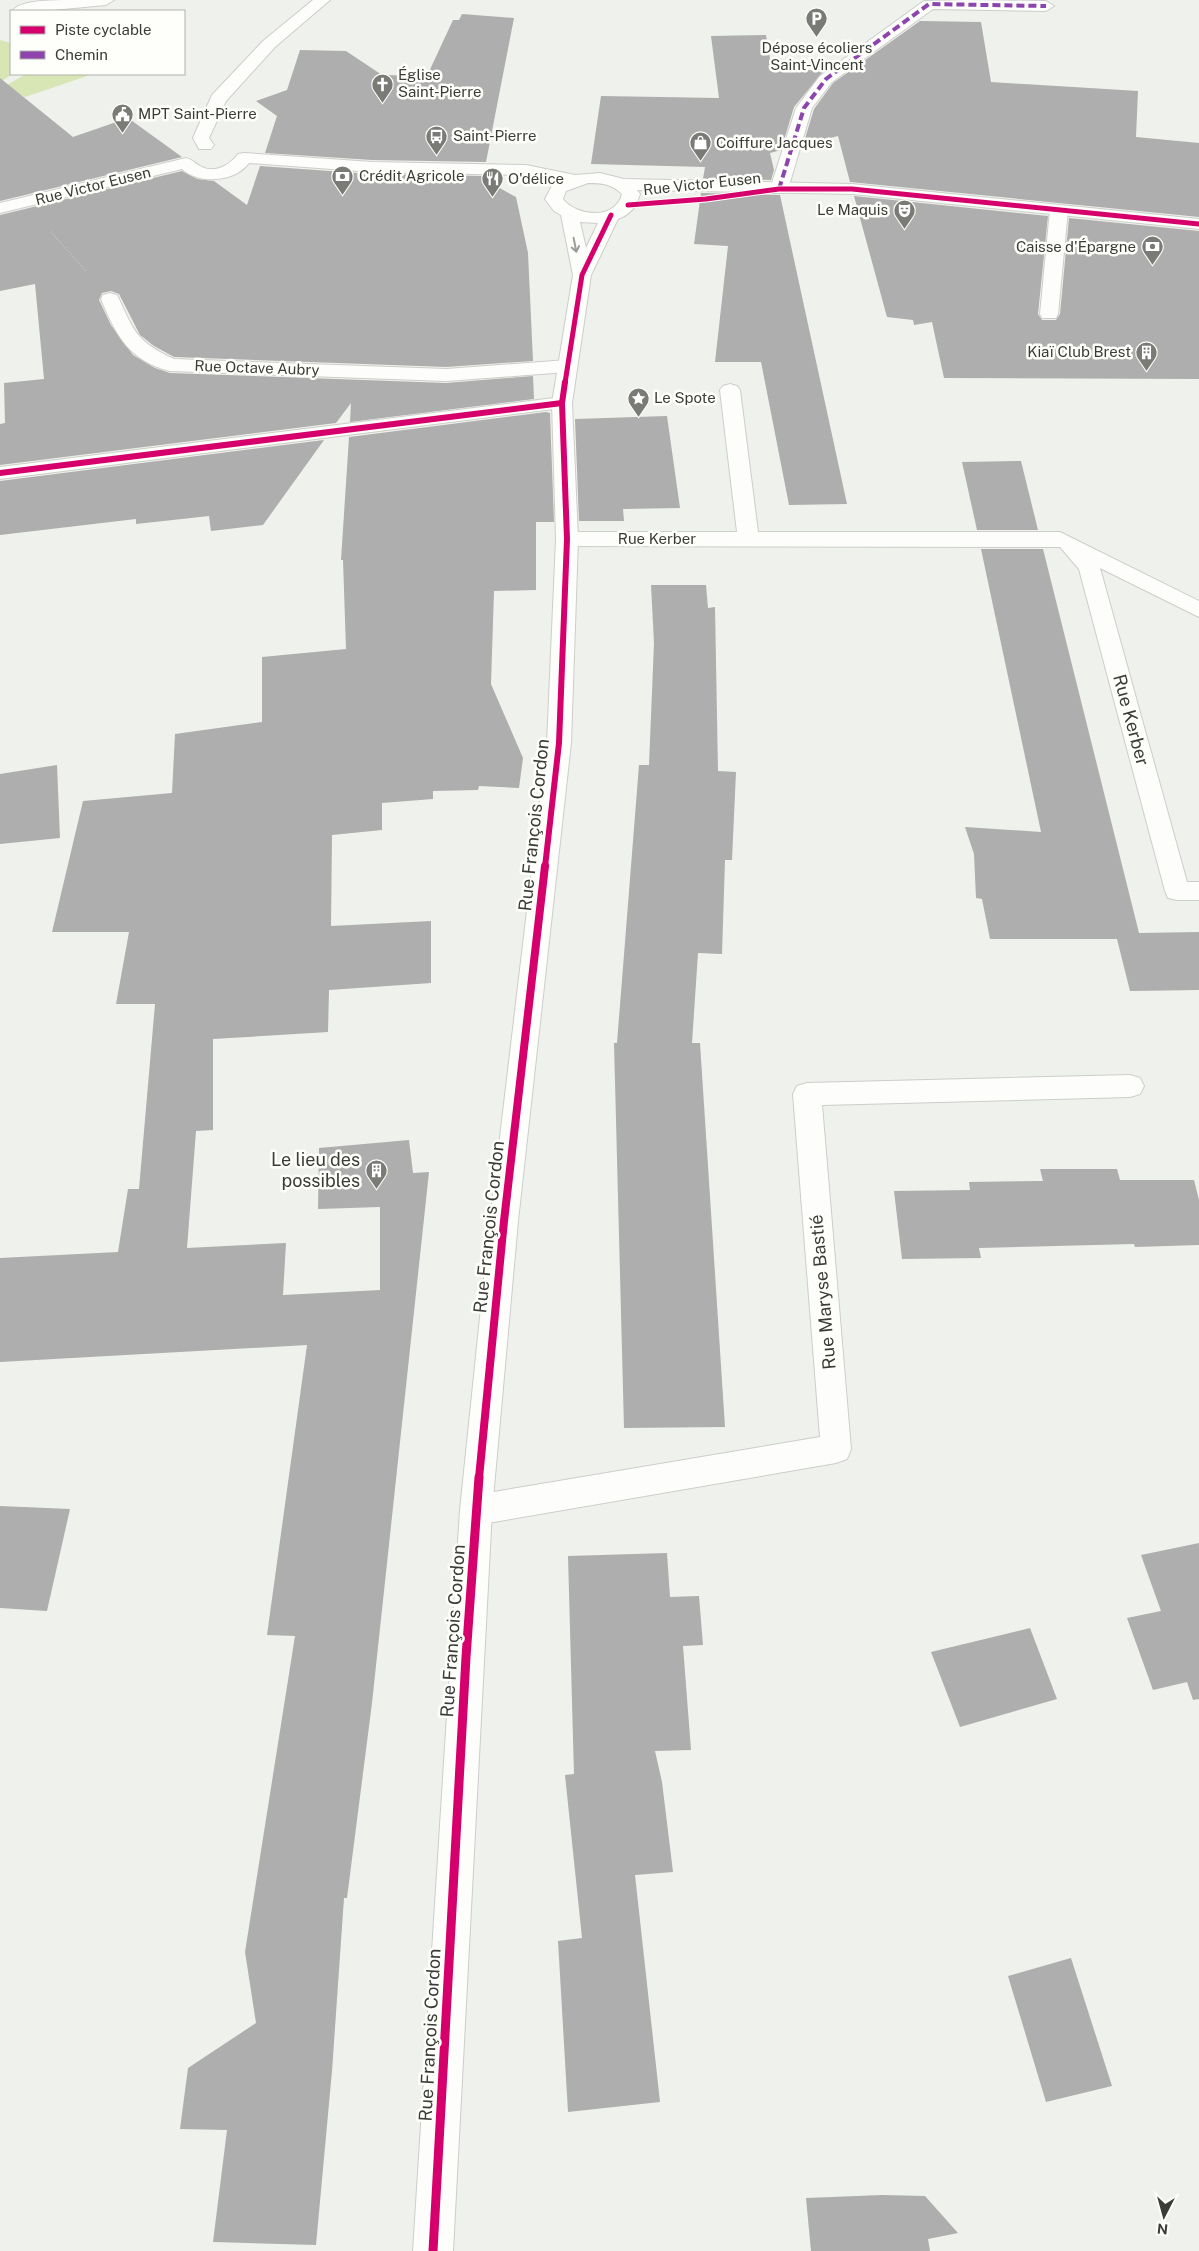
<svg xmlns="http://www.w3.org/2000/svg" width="1199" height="2251" font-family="'Public Sans',sans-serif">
	<rect width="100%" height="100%" fill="#eff1ec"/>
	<!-- green -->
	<g fill="#d8e5b4">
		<polygon points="0,40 11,43 13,74 0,82"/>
		<polygon points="26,74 93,74 25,97 22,95 0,103 0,89"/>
	</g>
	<!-- building -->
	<g fill="#adaead">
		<polygon points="462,14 514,18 486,162 372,160 265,153 277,116 256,101 287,90 300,50 346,51 382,75 427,76 453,20 459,20"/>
		<polygon points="920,21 981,22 991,82 1138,91 1136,137 1199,143 1199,217 850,182 838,136 803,145 814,109 833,83"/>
		<polygon points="766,35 771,65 823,72 794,107 781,150 770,153 774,170 771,180 703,179 705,167 591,164 601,96 719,98 711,36"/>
		<polygon points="0,78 73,137 128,118 182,157 0,201"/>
		<polygon points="260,166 372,174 484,176 483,179 516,197 528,253 533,361 446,367 174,357 154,346 140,335 119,294 111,291 102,293 99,300 111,325 133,355 155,368 170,373 446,383 533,376 534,399 350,422 351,403 336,423 0,465 0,424 5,423 4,383 44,379 35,284 0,291 0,215 182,171 197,179 214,181 247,205"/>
		<polygon points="701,193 780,195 847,504 789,505 761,362 715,362 728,246 694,244"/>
		<polygon points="854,196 1048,216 1038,314 1042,320 1056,320 1060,314 1069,218 1199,231 1199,379 944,378 932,322 914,325 913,320 887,317"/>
		<polygon points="546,412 550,413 554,522 536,522 536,590 494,591 491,684 523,758 519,788 479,786 478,790 433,791 433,799 382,803 382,830 332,835 331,926 431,921 431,983 329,990 328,1032 213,1039 213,1130 196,1131 187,1248 286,1243 283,1295 380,1290 380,1207 318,1209 319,1148 409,1140 413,1173 429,1172 372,1703 347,1898 344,1898 332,2071 316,2245 213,2242 227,2130 180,2129 188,2068 256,2023 245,1952 295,1636 267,1635 307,1345 0,1362 0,1258 118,1252 128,1189 139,1189 155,1004 116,1004 129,932 52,932 83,801 172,793 175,734 262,722 262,657 346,649 343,560 341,560 349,437"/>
		<polygon points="667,416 680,508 623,509 624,521 579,521 575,419"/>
		<polygon points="324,440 263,525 211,531 209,516 136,524 136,519 0,535 0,481"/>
		<polygon points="1021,461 1038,530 977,530 962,462"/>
		<polygon points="981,549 1043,549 1139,933 1199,932 1199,990 1130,991 1117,939 990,939 982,899 976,898 974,854 965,827 1041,832"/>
		<polygon points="651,585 706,585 708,608 715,607 718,771 736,772 732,860 725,860 722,954 698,953 692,1043 700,1043 725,1427 624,1428 614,1043 617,1043 639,765 649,765 654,643"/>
		<polygon points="57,765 60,838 0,844 0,774"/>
		<polygon points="1040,1169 1117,1169 1120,1180 1194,1180 1199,1200 1199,1245 1135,1247 1134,1244 979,1248 981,1258 902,1259 894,1191 970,1190 969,1182 1043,1181"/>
		<polygon points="0,1506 70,1509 47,1611 0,1608"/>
		<polygon points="1199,1543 1199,1699 1193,1700 1187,1682 1153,1690 1127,1618 1161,1611 1141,1555"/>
		<polygon points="667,1553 670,1597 699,1596 703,1645 683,1646 691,1750 655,1751 662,1782 673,1872 635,1875 660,2102 568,2112 558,1941 582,1938 565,1775 574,1774 568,1556"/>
		<polygon points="1030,1628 1057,1699 960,1727 931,1652"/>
		<polygon points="1071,1958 1112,2086 1046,2102 1008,1976"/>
		<polygon points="882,2195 925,2196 958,2233 928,2239 930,2251 811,2251 806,2198"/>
	</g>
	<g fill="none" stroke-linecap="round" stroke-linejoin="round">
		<defs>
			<polygon id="lane" points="1059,205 1065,206 1068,210 1058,314 1056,318 1042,318 1040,314 1050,210 1053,206"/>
			<g id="street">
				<path d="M61,0H114L106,5L42,11H12C21,0 47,1 61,0Z"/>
				<polygon points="967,0 1046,1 1054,6 1046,11 933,9 832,82 812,108 788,189 785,193 773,193 770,189 796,108 820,76 924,1"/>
				<path d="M110,293L117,295L119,299C135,334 138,342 174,359L446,369L567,360L574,362L577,366L574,370L567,372L446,381L170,371C129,361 116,335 101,299L103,295Z"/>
				<polygon points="730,384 737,386 740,390 758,532 1060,532 1199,601 1199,617 1100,568 1187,882 1199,882 1199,900 1177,900 1168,898 1165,891 1079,569 1060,547 567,546 559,544 556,539 559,534 567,532 737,532 720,390 723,386"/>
				<polygon points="562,397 569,399 572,403 569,407 0,479 0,467"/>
				<polygon points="1130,1075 1140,1078 1144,1086 1140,1094 1130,1097 822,1105 851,1449 847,1459 836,1463 476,1525 465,1521 460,1510 465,1499 476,1495 820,1437 793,1094 797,1086 807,1083"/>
			</g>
			<g id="secondary">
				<polygon points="313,0 330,0 275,47 226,101 209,138 214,145 211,149 199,149 193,138 212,95 263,41"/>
				<path d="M244,153L372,162L526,165L575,175L600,173L624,179L852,184L1199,219V229L852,194L637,190L640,194C636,207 631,214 618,219L591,275L572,403L578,539L571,743L518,1221L492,1510L453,2251H413L460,1510L490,1221L547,743L556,539L552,403L573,275L561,215L554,211L545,199L553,184L558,182L526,175L372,172L249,163C235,182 199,185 182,169L0,213V203L186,158C192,159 194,163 200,166C214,174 229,166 238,154ZM588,183C602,183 612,184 622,194C616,220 577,217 563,199L566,191ZM580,222L598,223L586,248Z"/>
			</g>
		</defs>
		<!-- lane casing -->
		<use href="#lane" stroke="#ccceca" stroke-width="2"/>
		<!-- street casing -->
		<use href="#street" stroke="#ccceca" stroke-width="2"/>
		<!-- secondary casing -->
		<use href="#secondary" stroke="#ccceca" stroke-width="2"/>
		<!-- path -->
		<polyline stroke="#d0d0d0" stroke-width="2" stroke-dasharray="0.5 2.5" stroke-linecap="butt" points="51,232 87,272"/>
		<!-- lane -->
		<use href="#lane" fill="#fdfdfc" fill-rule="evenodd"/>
		<!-- street -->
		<use href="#street" fill="#fdfdfc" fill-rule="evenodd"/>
		<!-- secondary -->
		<use href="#secondary" fill="#fdfdfc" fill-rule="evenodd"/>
		<!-- quiet -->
		<polyline stroke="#8e44ad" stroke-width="4" stroke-dasharray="8 4" stroke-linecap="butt" points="779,189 804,108 826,79 929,4 1046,6"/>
		<defs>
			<g id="cycleway-far3">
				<polyline points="628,205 706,199 779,189 852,189 1199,224"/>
				<polyline points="565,383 582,275 611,215"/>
			</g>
			<g id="cycleway-far2">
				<polyline points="0,473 562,403"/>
				<polyline points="545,867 559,743 567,539 562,403 565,382"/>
			</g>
			<polyline id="cycleway-far1" points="479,1478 504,1221 545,866"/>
			<polyline id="cycleway" points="433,2251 466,1657 479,1477"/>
		</defs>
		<!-- cycleway-far3 casing -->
		<use href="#cycleway-far3" stroke="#fefffb" stroke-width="7"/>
		<!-- cycleway-far2 casing -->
		<use href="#cycleway-far2" stroke="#fefffb" stroke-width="9"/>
		<!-- cycleway-far1 casing -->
		<use href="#cycleway-far1" stroke="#fefffb" stroke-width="11"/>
		<!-- cycleway casing -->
		<use href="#cycleway" stroke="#fefffb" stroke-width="12"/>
		<!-- cycleway-far3 -->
		<use href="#cycleway-far3" stroke="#d6006c" stroke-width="5"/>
		<!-- cycleway-far2 -->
		<use href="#cycleway-far2" stroke="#d6006c" stroke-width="6"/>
		<!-- cycleway-far1 -->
		<use href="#cycleway-far1" stroke="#d6006c" stroke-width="8"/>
		<!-- cycleway -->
		<use href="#cycleway" stroke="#d6006c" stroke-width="9"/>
	</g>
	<!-- one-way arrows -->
	<defs><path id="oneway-shaft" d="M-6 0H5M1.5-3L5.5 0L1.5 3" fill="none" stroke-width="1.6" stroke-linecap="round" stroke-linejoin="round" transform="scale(1.25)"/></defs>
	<use stroke="#9c9c9a" href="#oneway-shaft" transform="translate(575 245) rotate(79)"/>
	<!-- icons -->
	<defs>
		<symbol id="parking-pin" viewBox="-11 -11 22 30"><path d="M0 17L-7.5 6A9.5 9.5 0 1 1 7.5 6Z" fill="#7a7b77" stroke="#fefffb"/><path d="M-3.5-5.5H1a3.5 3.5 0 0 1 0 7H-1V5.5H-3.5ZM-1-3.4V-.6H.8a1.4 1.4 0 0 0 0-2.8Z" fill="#fff"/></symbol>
		<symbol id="church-pin" viewBox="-11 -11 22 30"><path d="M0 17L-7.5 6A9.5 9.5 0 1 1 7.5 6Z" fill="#7a7b77" stroke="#fefffb"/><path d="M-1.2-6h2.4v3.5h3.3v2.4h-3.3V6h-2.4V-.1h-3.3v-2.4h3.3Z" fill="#fff"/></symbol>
		<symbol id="civic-pin" viewBox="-11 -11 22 30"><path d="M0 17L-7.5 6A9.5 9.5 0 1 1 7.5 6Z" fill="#7a7b77" stroke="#fefffb"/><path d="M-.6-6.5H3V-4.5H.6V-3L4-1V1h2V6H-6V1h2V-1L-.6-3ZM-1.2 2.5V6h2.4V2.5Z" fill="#fff"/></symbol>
		<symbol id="bus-pin" viewBox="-11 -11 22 30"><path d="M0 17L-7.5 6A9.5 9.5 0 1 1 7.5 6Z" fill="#7a7b77" stroke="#fefffb"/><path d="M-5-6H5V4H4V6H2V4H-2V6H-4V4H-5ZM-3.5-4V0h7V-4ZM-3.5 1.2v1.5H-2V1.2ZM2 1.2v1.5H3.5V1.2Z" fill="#fff"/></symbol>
		<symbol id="shop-pin" viewBox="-11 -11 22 30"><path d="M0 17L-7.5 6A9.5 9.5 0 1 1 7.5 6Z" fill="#7a7b77" stroke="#fefffb"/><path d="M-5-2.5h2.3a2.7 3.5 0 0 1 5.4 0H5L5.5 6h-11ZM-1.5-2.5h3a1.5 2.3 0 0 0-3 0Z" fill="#fff"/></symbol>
		<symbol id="bank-pin" viewBox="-11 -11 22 30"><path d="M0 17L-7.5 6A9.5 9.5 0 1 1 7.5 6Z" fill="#7a7b77" stroke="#fefffb"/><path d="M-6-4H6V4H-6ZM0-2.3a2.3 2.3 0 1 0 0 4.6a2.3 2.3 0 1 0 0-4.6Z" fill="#fff"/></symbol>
		<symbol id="restaurant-pin" viewBox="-11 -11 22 30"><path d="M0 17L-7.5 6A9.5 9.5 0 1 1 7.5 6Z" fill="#7a7b77" stroke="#fefffb"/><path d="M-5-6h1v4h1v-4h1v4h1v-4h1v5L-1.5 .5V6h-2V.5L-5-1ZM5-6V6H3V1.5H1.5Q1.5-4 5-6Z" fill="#fff"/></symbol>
		<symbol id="theatre-pin" viewBox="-11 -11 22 30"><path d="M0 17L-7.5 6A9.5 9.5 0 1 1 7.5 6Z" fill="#7a7b77" stroke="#fefffb"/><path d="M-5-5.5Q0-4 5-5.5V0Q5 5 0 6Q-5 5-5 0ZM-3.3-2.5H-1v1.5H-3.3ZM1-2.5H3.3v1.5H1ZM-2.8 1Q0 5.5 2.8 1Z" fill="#fff"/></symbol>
		<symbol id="building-pin" viewBox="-11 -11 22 30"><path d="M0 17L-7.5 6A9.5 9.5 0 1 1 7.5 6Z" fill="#7a7b77" stroke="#fefffb"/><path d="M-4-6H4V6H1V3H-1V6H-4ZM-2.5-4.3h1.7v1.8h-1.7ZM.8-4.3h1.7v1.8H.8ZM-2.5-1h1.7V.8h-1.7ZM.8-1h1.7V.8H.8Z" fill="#fff"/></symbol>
		<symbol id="sight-pin" viewBox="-11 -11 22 30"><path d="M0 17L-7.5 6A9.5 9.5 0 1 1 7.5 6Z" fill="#7a7b77" stroke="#fefffb"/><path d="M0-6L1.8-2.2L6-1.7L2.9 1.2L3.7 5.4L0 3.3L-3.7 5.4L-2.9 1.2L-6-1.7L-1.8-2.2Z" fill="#fff"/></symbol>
	</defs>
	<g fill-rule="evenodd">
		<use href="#parking-pin" x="804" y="6" width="25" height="34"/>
		<use href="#church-pin" x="370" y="72" width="25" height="34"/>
		<use href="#civic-pin" x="110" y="102" width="25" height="34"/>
		<use href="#bus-pin" x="424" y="124" width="25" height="34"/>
		<use href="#shop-pin" x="688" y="130" width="25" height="34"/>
		<use href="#bank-pin" x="330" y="164" width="25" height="34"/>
		<use href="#restaurant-pin" x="480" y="166" width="25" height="34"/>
		<use href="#theatre-pin" x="892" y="198" width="25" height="34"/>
		<use href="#bank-pin" x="1140" y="234" width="25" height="34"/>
		<use href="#building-pin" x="1134" y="340" width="25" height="34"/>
		<use href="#sight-pin" x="626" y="386" width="25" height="34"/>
		<use href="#building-pin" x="364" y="1158" width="25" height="34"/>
	</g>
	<g text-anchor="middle" stroke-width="5" stroke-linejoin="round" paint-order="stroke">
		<!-- far-poi labels -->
		<g font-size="15" fill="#3b3c38" stroke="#fefffb" text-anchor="start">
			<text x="817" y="53" text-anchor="middle">Dépose écoliers<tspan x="817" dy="17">Saint-Vincent</tspan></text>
			<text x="398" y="80">Église<tspan x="398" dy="17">Saint-Pierre</tspan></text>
			<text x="138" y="119">MPT Saint-Pierre</text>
			<text x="453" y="141">Saint-Pierre</text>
			<text x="716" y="148">Coiffure Jacques</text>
			<text x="359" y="181">Crédit Agricole</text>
			<text x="508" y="184">O'délice</text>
			<text x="888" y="215" text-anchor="end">Le Maquis</text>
			<text x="1136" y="252" text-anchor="end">Caisse d'Épargne</text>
			<text x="1131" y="357" text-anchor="end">Kiaï Club Brest</text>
			<text x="654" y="403">Le Spote</text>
		</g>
		<!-- far-street labels -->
		<g font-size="15" fill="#3b3c38" stroke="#fefffb">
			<text transform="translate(702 184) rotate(-6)" y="5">Rue Victor Eusen</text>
			<text transform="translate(93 186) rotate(-14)" y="5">Rue Victor Eusen</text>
			<text transform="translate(257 368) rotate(2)" y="5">Rue Octave Aubry</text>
			<text x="657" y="544">Rue Kerber</text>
		</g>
		<!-- street labels -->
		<g font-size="18" fill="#3b3c38" stroke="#fefffb">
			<text transform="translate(1131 720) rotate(75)" y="6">Rue Kerber</text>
			<text transform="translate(534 825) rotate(-84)" y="6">Rue François Cordon</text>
			<text transform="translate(489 1227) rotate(-84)" y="6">Rue François Cordon</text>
			<text transform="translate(823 1292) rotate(-95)" y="6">Rue Maryse Bastié</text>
			<text transform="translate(453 1631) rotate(-86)" y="6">Rue François Cordon</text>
			<text transform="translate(430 2035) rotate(-87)" y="6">Rue François Cordon</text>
		</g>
		<!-- poi labels -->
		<g font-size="18" fill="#3b3c38" stroke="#fefffb" text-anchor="end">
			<text x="360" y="1166">Le lieu des<tspan x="360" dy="21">possibles</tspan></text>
		</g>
	</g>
	<!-- legend -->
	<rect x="10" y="10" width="175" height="65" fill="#fefffb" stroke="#b0b1ad"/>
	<rect x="20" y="26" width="25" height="8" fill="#d6006c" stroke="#b0b1ad"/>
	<text x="55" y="35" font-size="15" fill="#3b3c38">Piste cyclable</text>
	<rect x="20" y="51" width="25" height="8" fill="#8e44ad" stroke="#b0b1ad"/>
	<text x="55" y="60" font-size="15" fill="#3b3c38">Chemin</text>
	<!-- north arrow -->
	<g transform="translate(1164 2216) rotate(186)" stroke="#fefffb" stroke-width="4" paint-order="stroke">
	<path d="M0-4L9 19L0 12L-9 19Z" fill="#3b3c38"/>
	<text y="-8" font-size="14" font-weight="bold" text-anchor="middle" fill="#3b3c38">N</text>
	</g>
</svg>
